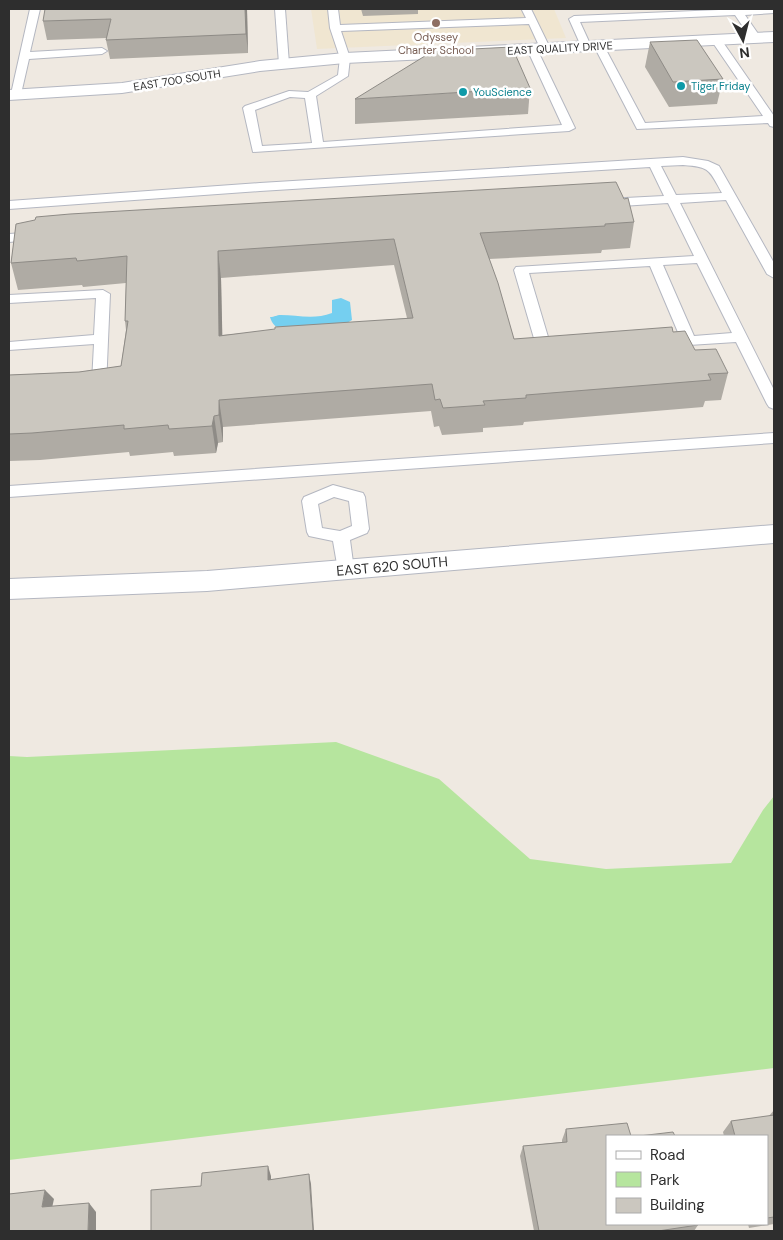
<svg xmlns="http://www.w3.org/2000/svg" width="783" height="1240" font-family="'DM Sans',sans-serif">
	<rect width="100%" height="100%" fill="#efe9e1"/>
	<!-- education -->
	<polygon fill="#f0e6d1" points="311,9 554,9 566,38 317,49"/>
	<!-- green -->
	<polygon fill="#b6e59e" points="336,742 439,779 530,859 606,869 731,863 763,810 774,796 774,1068 9,1160 9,756 27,757"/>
	<!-- water -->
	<path fill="#75cff0" d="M341,298L350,302L352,320L347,323C333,325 295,332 284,330C276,328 272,324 270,317C275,317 276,315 281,315C297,315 314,320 332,313V300Z"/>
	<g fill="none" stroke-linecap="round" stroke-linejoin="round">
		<defs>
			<g id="lane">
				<polygon points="30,9 40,9 30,52 102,48 107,51 102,54 29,59 21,94 16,97 11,94"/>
				<polygon points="275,9 285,9 289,64 284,67 279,64"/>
				<path d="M328,9H338L340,25L526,18L522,10L531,9L550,48L549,50H541L529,24L341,31L350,58L348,76L316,96L323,142L562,125L527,49L532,46L537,49L575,128L569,131L253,152L243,108L245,106L289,91L308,92L338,75L340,58L330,28ZM290,97L305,98L312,143L262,146L255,110Z"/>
				<polygon points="743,9 774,9 774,13 745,15 761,38 760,40 752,40 735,15 580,22 591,46 586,49 581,46 569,19 574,16"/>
				<polygon points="716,37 720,38 774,116 774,127 770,126 768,123 637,129 594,46 599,43 604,46 645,123 763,116 711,40"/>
				<path d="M683,157L708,161L719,166L774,263V278L767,274L726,200L680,203L774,390V409L769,407L767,404L736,342L689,345H661L659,342L661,339L680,337L650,266L529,273L551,347L558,348L560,351L558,354L545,356L540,355L538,352L514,270L516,267L694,256L668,203L606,207L600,203L606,199L664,196L650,167L260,191L9,209V201L260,183ZM683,165C711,167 709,170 722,193L676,195L661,166ZM697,263L732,333L694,336L663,265Z"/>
				<polygon points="38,232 42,233 44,236 42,239 9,242 9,234"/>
				<polygon points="103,290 110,294 106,387 104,390 87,390 85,387 87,384 92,382 94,344 9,350 9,342 94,335 96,298 9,303 9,295"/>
				<polygon points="774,433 774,443 9,497 9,486"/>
				<path d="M333,485L363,493L365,497L369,529L367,533L350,540L354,570L352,574L346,576L340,574L338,570L333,541L309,536L307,532L302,501L304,497ZM334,497L349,501L352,526L340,531L322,528L318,504Z"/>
			</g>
			<polygon id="street" points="774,32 774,42 345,63 260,71 122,93 9,100 9,90 122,83 260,61 345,53"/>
			<polygon id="secondary" points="774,525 774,543 207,591 9,599 9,579 207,571"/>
		</defs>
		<!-- lane casing -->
		<use href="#lane" stroke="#b4b7c1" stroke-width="2"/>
		<!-- street casing -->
		<use href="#street" stroke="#b4b7c1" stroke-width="2"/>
		<!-- secondary casing -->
		<use href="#secondary" stroke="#b4b7c1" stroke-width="2"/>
		<!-- lane -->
		<use href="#lane" fill="#fff" fill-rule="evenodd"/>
		<!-- street -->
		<use href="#street" fill="#fff" fill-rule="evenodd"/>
		<!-- secondary -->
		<use href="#secondary" fill="#fff" fill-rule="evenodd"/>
	</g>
	<!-- wall -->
	<g fill="#afaba4" fill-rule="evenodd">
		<polygon points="247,9 248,53 110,59 106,40 107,38 47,40 43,21"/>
		<polygon points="361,9 418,9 418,14 363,16"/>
		<polygon points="650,42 723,79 717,104 669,107 645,67"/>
		<polygon points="530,88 528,114 355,124 355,99"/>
		<path d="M634,222L630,248L602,250L601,253L489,259L514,339L673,332L695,350L728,373L721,400L705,401L703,407L524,422L523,425L483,428V432L442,435L439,426L434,427L431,411L223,427V442L218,443L216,453L174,456L173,452L130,456L129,452L40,460L9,461V375L79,372L121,366L126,330L125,321L126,283L83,287L82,285L18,290L11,263L16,224ZM394,265L407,318L222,335L221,278Z"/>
		<polygon points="774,1110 774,1224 749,1228 748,1224 767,1224 767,1136 724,1136 723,1132 731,1121 769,1116"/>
		<polygon points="566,1129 631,1136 698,1225 694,1231 534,1231 520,1156 523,1146 562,1142 562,1140"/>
	</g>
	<!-- shaded-wall -->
	<g fill="#8e8b86">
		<polygon points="245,9 247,9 248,53 246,34"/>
		<polygon points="218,251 221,278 223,363 219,336"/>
		<polygon points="219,400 223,427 223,442 219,415"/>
		<polygon points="214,416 218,443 216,453 212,426"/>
		<polygon points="268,1166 271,1176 271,1190 268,1180"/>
		<polygon points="309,1174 311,1184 314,1231 313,1231"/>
		<polygon points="45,1190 54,1199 50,1217 42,1207"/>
		<polygon points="89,1203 96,1212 96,1231 88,1231"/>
	</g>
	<!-- building -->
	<g fill="#cbc7bf" stroke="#8e8b86" fill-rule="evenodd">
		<polygon points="45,9 245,9 246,34 106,40 111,19 43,21"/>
		<polygon points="697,40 723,79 673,82 650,42"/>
		<polygon points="512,47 530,88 355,99 433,51"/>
		<path d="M616,182L624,199L628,198L634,222L605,224V226L480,233L498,283L514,339L672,327L673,332L685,331L695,350L716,349L728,373L708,374L711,380L526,395V398L483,401L485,405L443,408L440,399L435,400L432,384L219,400V415L214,416L212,426L169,429L168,425L124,429V425L32,433L9,434V375L79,372L121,366L128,321H125L127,256L77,261L76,258L11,263L16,224L35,220L36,217L70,214ZM394,239L413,318L275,327V329L219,336L218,251Z"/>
		<polygon points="774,1115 774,1217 767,1218 767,1136 735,1136 731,1121"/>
		<polygon points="627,1123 631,1136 607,1136 607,1224 698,1224 698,1225 658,1231 539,1231 523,1146 567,1142 566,1129"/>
		<polygon points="673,1132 675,1136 639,1136"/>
		<polygon points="268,1166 268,1180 309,1174 313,1231 151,1231 151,1190 201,1186 202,1173"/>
		<polygon points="45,1190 42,1207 89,1203 88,1231 9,1231 9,1194"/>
	</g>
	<!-- markers -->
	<circle fill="#8d6e63" stroke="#fff" stroke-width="2" cx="436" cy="23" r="5"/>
	<g fill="#0f9aa8" stroke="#fff" stroke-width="2">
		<circle cx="681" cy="86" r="5"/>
		<circle cx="463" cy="92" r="5"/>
	</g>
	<g text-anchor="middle" stroke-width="5" stroke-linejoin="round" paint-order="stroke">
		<!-- far-education labels -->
		<g font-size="11" fill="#785e54" stroke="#fff">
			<text x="436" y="41">Odyssey<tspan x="436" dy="13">Charter School</tspan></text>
		</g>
		<!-- far-street labels -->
		<g font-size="11" fill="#2e2e2e" stroke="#fff">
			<text transform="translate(560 48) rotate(-3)" y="4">EAST QUALITY DRIVE</text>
			<text transform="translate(177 80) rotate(-9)" y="4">EAST 700 SOUTH</text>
		</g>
		<!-- far-culture labels -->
		<g font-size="11" fill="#0d838f" stroke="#fff" text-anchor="start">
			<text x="691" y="90">Tiger Friday</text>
			<text x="473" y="96">YouScience</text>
		</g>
		<!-- street labels -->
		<g font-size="14" fill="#2e2e2e" stroke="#fff">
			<text transform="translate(392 566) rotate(-5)" y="5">EAST 620 SOUTH</text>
		</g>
	</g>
	<!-- border -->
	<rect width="783" height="1240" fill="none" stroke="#2e2e2e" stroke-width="20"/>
	<!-- legend -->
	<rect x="606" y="1135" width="162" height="90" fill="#ffffff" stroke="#ababab"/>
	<rect x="616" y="1151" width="25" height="8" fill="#ffffff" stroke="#ababab"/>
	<text x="650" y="1160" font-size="15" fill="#2e2e2e">Road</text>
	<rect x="616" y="1172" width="25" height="15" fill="#b6e59e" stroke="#ababab"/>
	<text x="650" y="1185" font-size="15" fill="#2e2e2e">Park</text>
	<rect x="616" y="1198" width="25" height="15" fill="#cbc7bf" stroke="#ababab"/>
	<text x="650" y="1210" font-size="15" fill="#2e2e2e">Building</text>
	<!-- north arrow -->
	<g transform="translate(743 40) rotate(173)" stroke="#ffffff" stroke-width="4" paint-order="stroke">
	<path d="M0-4L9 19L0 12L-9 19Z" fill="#2e2e2e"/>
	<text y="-8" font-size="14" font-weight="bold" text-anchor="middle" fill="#2e2e2e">N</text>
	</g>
</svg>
